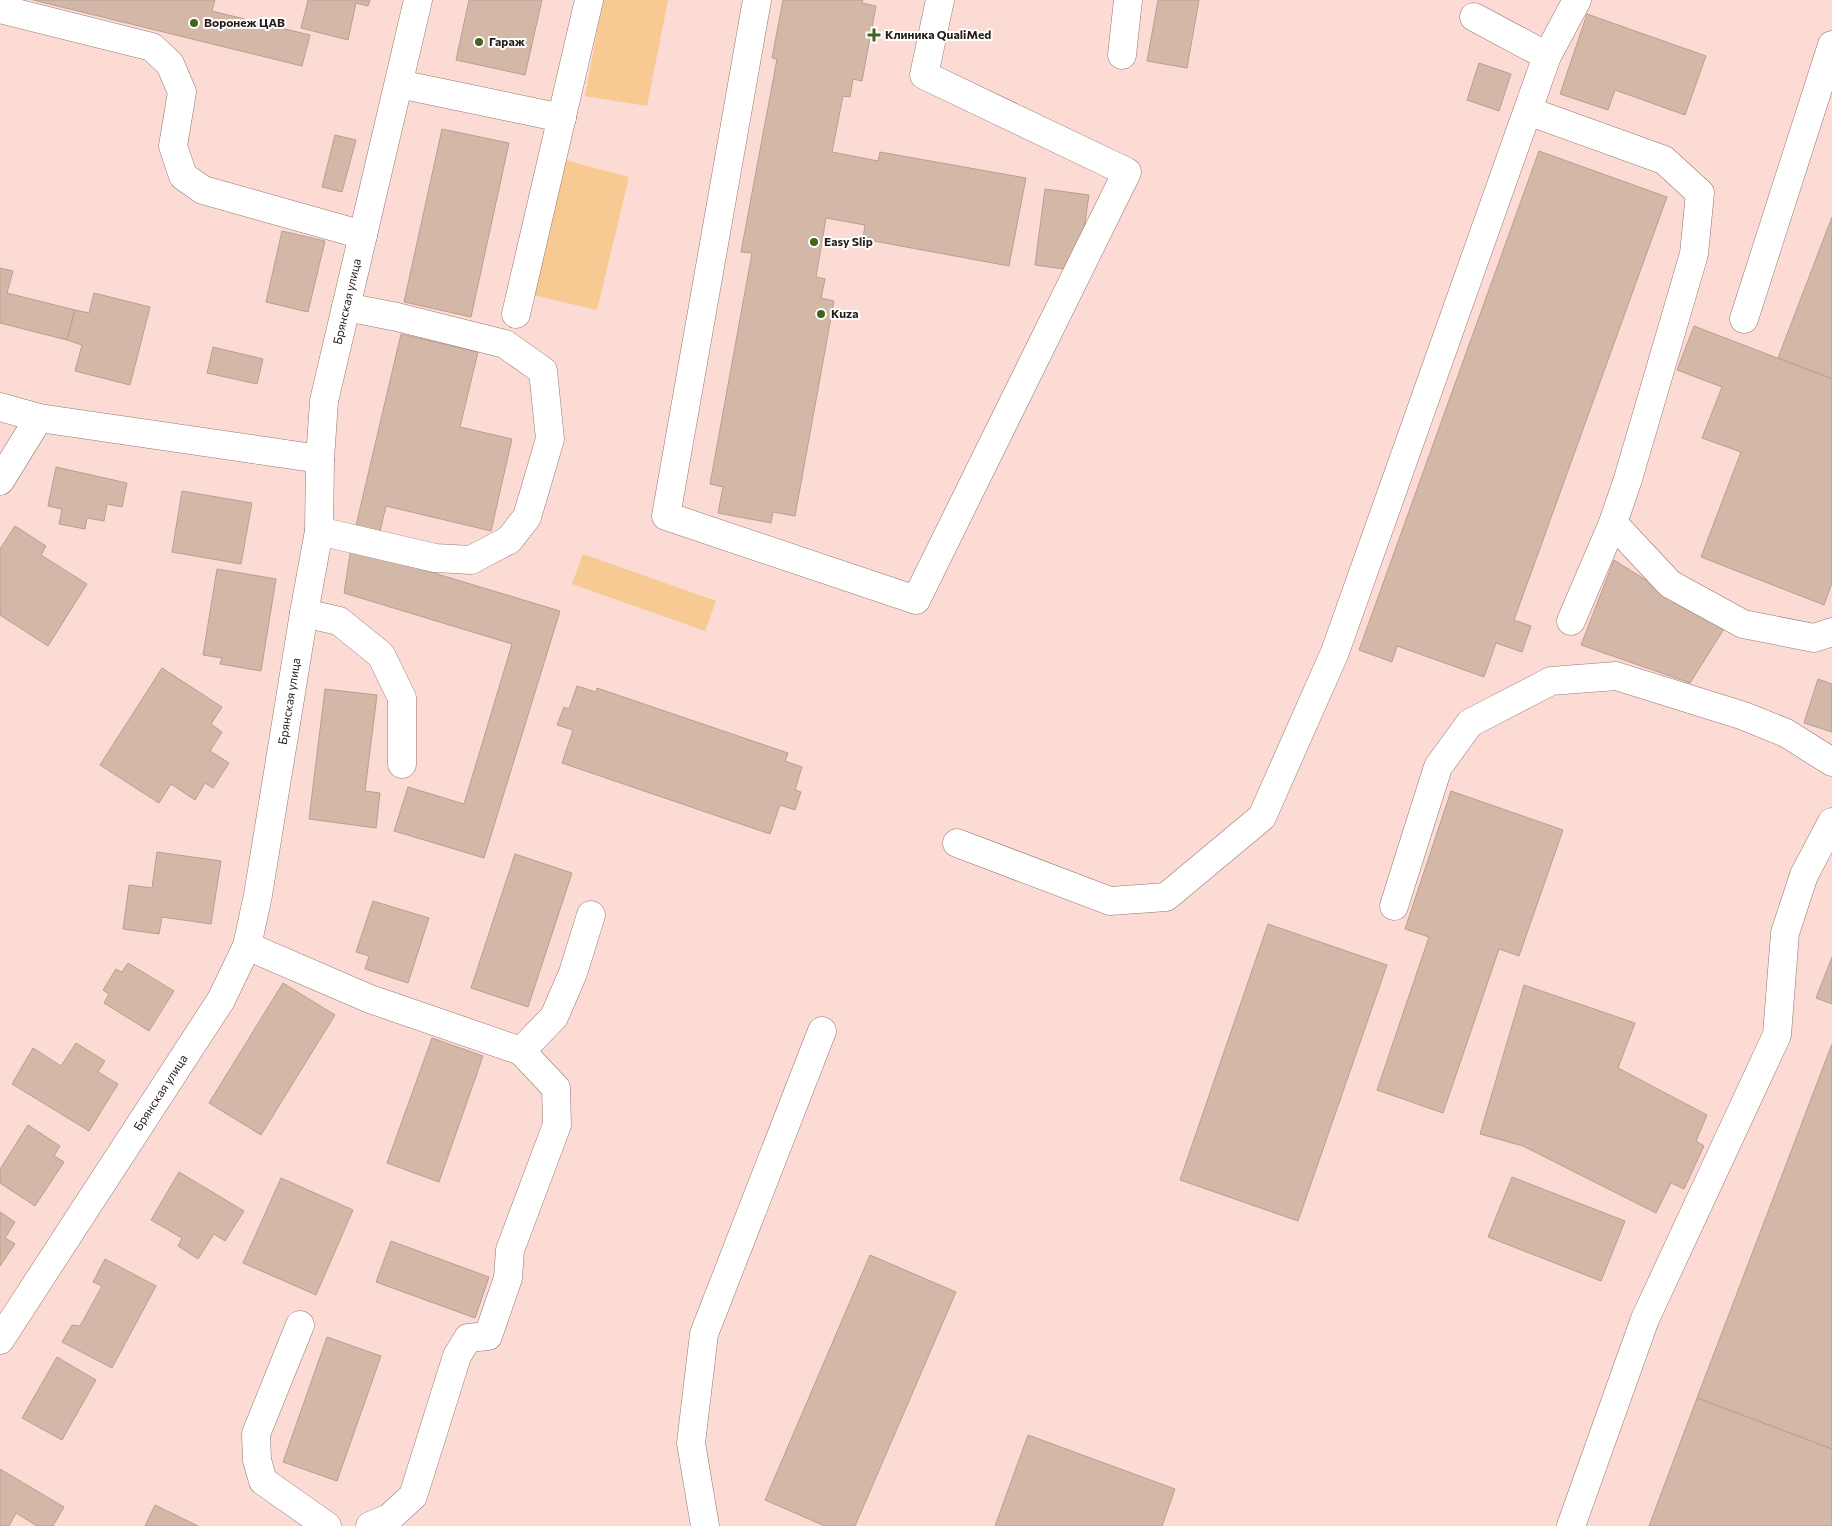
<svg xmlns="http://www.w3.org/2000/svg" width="1832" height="1526" font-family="Commissioner,sans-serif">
	<rect width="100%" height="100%" fill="#fcdbd5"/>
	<!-- green -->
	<g fill="#f7c993">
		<polygon points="603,0 668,0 647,106 585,96"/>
		<polygon points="565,160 629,177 597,310 533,295"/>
		<polygon points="583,554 716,601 705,631 572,584"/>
	</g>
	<!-- building -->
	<g fill="#d3b8a8" stroke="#b99f90">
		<polygon points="33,0 215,0 212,11 310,35 302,66"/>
		<polygon points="308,0 370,0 368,6 356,3 348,40 301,28"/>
		<polygon points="469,0 542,0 525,75 456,60"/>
		<polygon points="783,0 863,0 862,3 876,6 862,81 853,79 850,97 843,96 832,152 878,161 880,152 1026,178 1009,266 863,239 865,225 826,218 816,277 825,279 821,298 834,301 795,516 773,512 771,523 718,513 723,487 710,484 752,253 741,252 777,59 772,58"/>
		<polygon points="1158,0 1199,0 1187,68 1147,61"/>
		<polygon points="1587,14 1706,56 1685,115 1615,90 1608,110 1560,94"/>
		<polygon points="1479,63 1511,74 1499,111 1467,100"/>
		<polygon points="442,129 509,143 471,317 404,302"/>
		<polygon points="335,135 356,140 342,192 322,187"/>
		<polygon points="1539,151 1667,197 1514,620 1531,626 1522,652 1496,643 1484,677 1397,646 1392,662 1359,650"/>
		<polygon points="1045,189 1089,195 1078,271 1035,265"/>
		<polygon points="1832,217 1832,379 1778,358"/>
		<polygon points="282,231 325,241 308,312 266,302"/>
		<polygon points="0,268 13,271 7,293 75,310 67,340 0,323"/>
		<polygon points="94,293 150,307 130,385 75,371 82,345 67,340 75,310 89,313"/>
		<polygon points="1694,326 1832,379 1832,583 1824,605 1701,557 1741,452 1702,438 1722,387 1677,370"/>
		<polygon points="401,334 478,352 460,427 512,439 491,531 386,506 379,536 355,530"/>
		<polygon points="213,347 263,359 257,384 207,373"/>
		<polygon points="56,467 127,483 122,507 107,504 104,521 87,518 85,529 59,524 62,509 48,506"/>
		<polygon points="182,491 252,503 241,564 172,552"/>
		<polygon points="15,526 46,546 41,555 87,584 48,646 0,615 0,549"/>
		<polygon points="351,548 560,611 484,858 394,831 408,787 464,804 512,644 344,593"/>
		<polygon points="1614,560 1724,629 1690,683 1581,645"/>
		<polygon points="217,569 276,579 261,671 220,664 222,658 203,655"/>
		<polygon points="162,668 222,707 211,724 222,732 210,751 229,763 213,788 205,783 195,800 171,784 159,803 100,765"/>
		<polygon points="1818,679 1832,684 1832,732 1804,723"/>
		<polygon points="577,686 596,692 597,688 788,753 785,761 802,767 795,790 801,792 795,810 780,805 770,834 562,763 573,730 557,725 564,707 569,709"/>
		<polygon points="325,689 377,695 365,791 380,793 376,828 309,819"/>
		<polygon points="1451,791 1563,830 1519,956 1499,949 1443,1113 1377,1090 1429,937 1405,929"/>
		<polygon points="157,852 221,861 211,924 162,917 159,934 123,929 129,885 152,888"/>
		<polygon points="515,854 572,873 528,1007 471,988"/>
		<polygon points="373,901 429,918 408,983 365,969 369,956 356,952"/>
		<polygon points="1268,924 1387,965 1298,1221 1180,1180"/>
		<polygon points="1832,957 1832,1004 1816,998"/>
		<polygon points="128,963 174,991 149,1031 104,1003 109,994 103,990 116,969 122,972"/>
		<polygon points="283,983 335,1015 261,1135 209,1103"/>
		<polygon points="1524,985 1635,1023 1618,1068 1707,1115 1696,1141 1704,1146 1684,1189 1671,1183 1656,1213 1523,1146 1480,1134"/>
		<polygon points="432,1038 483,1056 439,1182 387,1163"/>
		<polygon points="76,1043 105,1061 98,1072 118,1084 89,1131 12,1084 33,1048 61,1066"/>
		<polygon points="1832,1044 1832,1449 1697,1398"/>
		<polygon points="28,1125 60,1146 54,1156 64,1162 35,1206 0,1183 0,1169"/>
		<polygon points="179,1172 244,1211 225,1241 214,1234 198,1259 178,1246 182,1238 151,1220"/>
		<polygon points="1512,1177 1625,1221 1601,1281 1488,1237"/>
		<polygon points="281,1178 353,1210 316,1295 243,1263"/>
		<polygon points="0,1212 15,1222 5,1238 15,1244 0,1266"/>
		<polygon points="391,1241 489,1277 475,1318 376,1282"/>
		<polygon points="870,1255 956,1292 855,1526 825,1526 765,1500"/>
		<polygon points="105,1259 156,1286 112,1368 62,1342 72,1325 80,1326 102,1286 93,1282"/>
		<polygon points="327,1337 381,1356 337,1481 283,1462"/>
		<polygon points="57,1357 96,1380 62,1440 22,1418"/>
		<polygon points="1697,1398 1832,1449 1832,1526 1649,1526"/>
		<polygon points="1028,1435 1175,1489 1162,1526 995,1526"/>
		<polygon points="0,1469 64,1507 53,1526 37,1526 16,1513 9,1526 0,1526"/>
		<polygon points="155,1505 198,1526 145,1526"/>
	</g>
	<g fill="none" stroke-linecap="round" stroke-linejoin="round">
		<defs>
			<g id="minor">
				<polyline points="757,0 666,516 916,600 1127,172 924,75 940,0"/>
				<polyline points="0,9 152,47 170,64 182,92 173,146 183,176 203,190 363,235"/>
				<polyline points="1474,17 1547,56"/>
				<polyline points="1122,55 1128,0"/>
				<polyline points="399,84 562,118"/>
				<polyline points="1528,111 1664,160 1700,193 1694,254 1628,479 1613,523 1571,621"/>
				<polyline points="516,314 589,0"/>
				<polyline points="1744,319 1832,45"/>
				<polyline points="0,407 39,418 320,459"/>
				<polyline points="0,481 39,418"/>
				<polyline points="1613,523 1670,584 1743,624 1814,638 1832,632"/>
				<polyline points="319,531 435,558 471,560 509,540 527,517 550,439 543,371 505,344 397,317 346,307"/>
				<polyline points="304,613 339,621 381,655 402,698 402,764"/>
				<polyline points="957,843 1110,901 1166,897 1262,817 1335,652 1547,56 1577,0"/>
				<polyline points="1394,906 1438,767 1470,723 1551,681 1616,676 1744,716 1786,733 1832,762"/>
				<polyline points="247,946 370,999 521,1051 556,1088 557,1125 510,1250 508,1278 488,1336 468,1338 457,1356 413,1496 389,1518 370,1526"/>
				<polyline points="521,1051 554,1017 573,973 591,915"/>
				<polyline points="300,1325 256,1434 257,1460 263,1481 327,1526"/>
				<path id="s1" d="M0,1340L221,1000L247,946L258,895L304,613L319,531L320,459L324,401L418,0"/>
				<polyline points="705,1526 691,1443 704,1334 822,1031"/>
				<polyline points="1571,1526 1645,1319 1777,1035 1785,933 1804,875 1832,822"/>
			</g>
		</defs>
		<!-- minor casing -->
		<use href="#minor" stroke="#947771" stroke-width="29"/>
		<!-- minor -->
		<use href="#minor" stroke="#fff" stroke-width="28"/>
	</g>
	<!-- markers -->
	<g fill="#42641b" stroke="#fff" stroke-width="2">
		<circle cx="194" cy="23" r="5"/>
		<path d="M871.5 27.5h5v5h5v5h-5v5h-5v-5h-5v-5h5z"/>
		<circle cx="479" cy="42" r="5"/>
		<circle cx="814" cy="242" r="5"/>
		<circle cx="821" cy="314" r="5"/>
	</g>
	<g text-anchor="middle" stroke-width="4" stroke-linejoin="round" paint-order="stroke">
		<!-- poi labels -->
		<g font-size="12" font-weight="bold" fill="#271c1a" stroke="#fff" text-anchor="start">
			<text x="204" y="27">Воронеж ЦАВ</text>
			<text x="885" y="39">Клиника QualiMed</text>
			<text x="489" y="46">Гараж</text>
			<text x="824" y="246">Easy Slip</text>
			<text x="831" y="318">Kuza</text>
		</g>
		<!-- street labels -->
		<g font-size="12" fill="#271c1a" stroke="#fff">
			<text dy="4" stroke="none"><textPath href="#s1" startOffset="1119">Брянская улица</textPath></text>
			<text dy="4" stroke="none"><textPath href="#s1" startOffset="714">Брянская улица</textPath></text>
			<text dy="4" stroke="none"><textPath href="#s1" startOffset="295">Брянская улица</textPath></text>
		</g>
	</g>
</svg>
